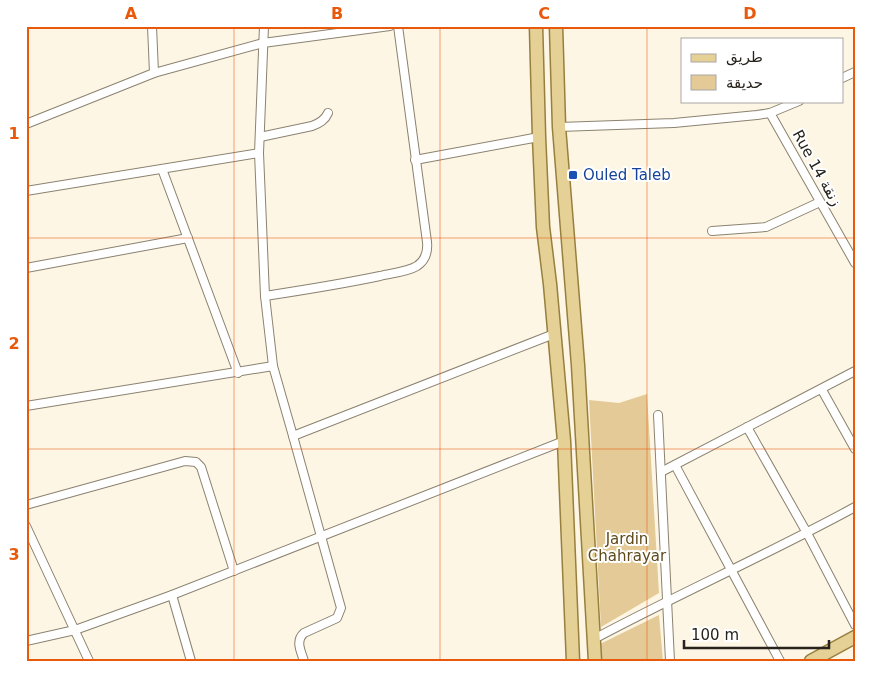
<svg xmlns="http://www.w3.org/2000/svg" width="881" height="687" font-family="'DejaVu Sans',Vazirmatn,sans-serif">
	<rect width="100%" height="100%" fill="#fef6e5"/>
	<!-- green -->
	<g fill="#e4ca96">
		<polygon points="647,394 659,593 601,627 589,400 619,403"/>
		<polygon points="659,615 663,661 601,661 600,644"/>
	</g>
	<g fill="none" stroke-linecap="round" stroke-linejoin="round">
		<defs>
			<g id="minor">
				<polyline points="152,26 154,73 263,43 390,26"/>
				<polyline points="264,26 259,153 265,296 273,366 293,436 554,334"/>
				<polyline points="842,78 855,72"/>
				<polyline points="770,113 855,263"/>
				<polyline points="26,124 154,73"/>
				<polyline points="559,127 674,123 757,115 770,113 799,101"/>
				<path d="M260,137L312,126C320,123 325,120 328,113"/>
				<polyline points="415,160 539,137"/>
				<polyline points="162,169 238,373"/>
				<polyline points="26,191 259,153"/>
				<polyline points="712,231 766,227 820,202"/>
				<polyline points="26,268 188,238"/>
				<path d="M265,296C304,290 342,284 380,276C392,273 407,272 417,266C426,260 428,252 427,242L398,26"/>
				<polyline points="822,390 855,449"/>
				<polyline points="26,406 273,366"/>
				<polyline points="658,415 670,661"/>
				<polyline points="747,427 807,533 855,625"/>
				<path d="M293,436L341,608L337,618L304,633C295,641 301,651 304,661"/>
				<polyline points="675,465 780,661"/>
				<polyline points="661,472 855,371"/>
				<polyline points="26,505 185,461 196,462 201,467 234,571"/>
				<polyline points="26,526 89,661"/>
				<polyline points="172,595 191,661"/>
				<path d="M594,639C680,593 769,554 855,507"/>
				<polyline points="26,641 75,630 172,595 564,441"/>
			</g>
			<g id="primary">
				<polyline points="536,26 539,137 543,227 550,284 564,441 573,661"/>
				<polyline points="556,26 559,127 578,365 595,661"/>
				<polyline points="811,661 855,637"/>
			</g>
		</defs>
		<!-- minor casing -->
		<use href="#minor" stroke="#8b8270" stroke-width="10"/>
		<!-- primary casing -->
		<use href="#primary" stroke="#977f3e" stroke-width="15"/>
		<!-- minor -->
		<use href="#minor" stroke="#fff" stroke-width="8"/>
		<!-- primary -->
		<use href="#primary" stroke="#e5d096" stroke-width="12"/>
	</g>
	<!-- grid -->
	<path fill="none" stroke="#e8590c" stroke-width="1" stroke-opacity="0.55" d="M234,26V661M440,26V661M647,26V661M26,238H855M26,449H855"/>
	<!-- markers -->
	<rect fill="#1a4fb4" stroke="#fff" stroke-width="2" x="568" y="170" width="10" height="10" rx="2.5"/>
	<g text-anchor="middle" stroke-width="4" stroke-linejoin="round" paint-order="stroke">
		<!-- street labels -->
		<g font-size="15" fill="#27231c" stroke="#fff">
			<text transform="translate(817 168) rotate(61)" y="5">Rue 14 زنقة</text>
		</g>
		<!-- transit labels -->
		<g font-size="15" fill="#164399" stroke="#fff" text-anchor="start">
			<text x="583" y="180">Ouled Taleb</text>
		</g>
		<!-- park labels -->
		<g font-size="15" fill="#5f4a1b" stroke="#fff">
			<text x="627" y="544">Jardin<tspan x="627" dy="17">Chahrayar</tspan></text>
		</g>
	</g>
	<!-- border -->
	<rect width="881" height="687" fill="none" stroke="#ffffff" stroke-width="55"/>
	<!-- legend -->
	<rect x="681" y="38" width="162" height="65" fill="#ffffff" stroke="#a9a7a4"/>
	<rect x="691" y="54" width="25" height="8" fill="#e5d096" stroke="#a9a7a4"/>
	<text x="726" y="62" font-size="15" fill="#27231c">طريق</text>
	<rect x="691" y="75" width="25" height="15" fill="#e4ca96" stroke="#a9a7a4"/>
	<text x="726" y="88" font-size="15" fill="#27231c">حديقة</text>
	<!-- scale -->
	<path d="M684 640v8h145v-8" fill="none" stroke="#27231c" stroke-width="2.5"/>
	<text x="691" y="640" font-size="15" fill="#27231c" stroke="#ffffff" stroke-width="4" paint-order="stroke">100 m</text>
	<rect x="28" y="28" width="826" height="632" fill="none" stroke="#e8590c" stroke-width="2"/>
	<g font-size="16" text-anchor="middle" font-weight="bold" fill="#e8590c">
		<text x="131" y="19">A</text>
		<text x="337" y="19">B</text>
		<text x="544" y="19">C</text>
		<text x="750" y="19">D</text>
		<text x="14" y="139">1</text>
		<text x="14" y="349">2</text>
		<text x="14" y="560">3</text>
	</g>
</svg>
